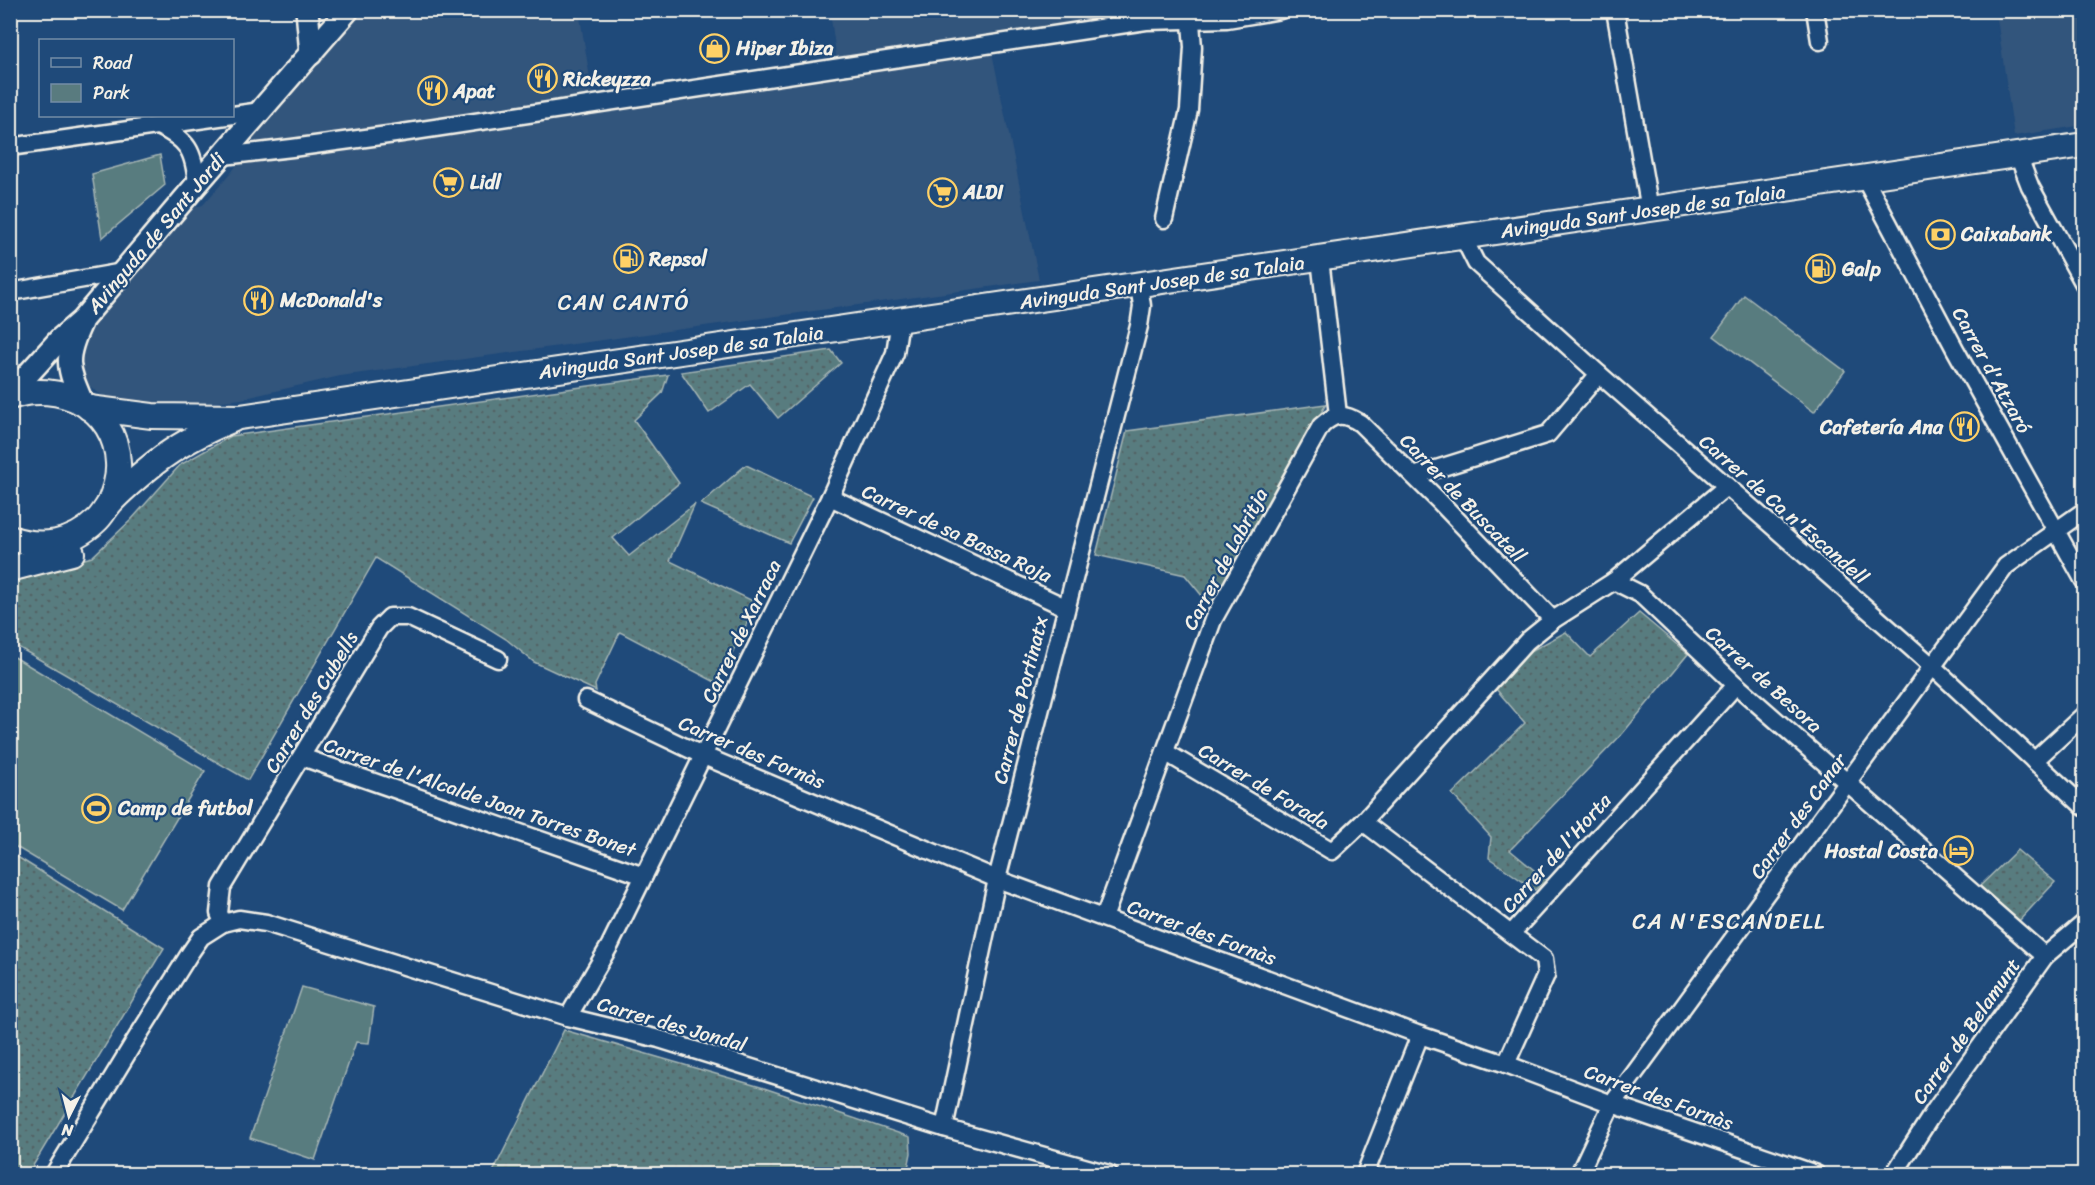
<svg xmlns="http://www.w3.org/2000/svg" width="2095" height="1185" font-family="Sriracha,sans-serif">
	<defs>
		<pattern id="grass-dots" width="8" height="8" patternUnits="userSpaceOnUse" patternTransform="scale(1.5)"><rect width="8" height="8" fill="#597b7f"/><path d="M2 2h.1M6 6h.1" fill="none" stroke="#526465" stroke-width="1.8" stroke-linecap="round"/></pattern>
	</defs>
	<rect width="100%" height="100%" fill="#1f4a7a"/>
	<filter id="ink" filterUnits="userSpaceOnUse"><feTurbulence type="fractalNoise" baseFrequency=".0167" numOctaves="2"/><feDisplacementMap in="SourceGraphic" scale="12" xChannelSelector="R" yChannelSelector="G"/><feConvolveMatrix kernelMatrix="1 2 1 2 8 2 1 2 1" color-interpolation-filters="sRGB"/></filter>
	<g filter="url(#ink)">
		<!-- built -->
		<g fill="#33557c">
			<polygon points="363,11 579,11 593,97 837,61 830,11 1162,11 989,38 1039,280 340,376 241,399 168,407 129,406 100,394 79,378 76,354 92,322 192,208 203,205 231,173 253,143 253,135"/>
			<polygon points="1996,11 2084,11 2084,125 2014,136"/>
		</g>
		<!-- grass -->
		<g fill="url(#grass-dots)" stroke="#a6b6b4" stroke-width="1.5">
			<polygon points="831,350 841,363 778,418 750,384 709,413 681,372"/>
			<polygon points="668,375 662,393 634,420 679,483 613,538 629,556 695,504 670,561 757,603 717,683 620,632 595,685 596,691 534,662 506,639 376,558 248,780 11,643 11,582 36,572 92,557 131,520 180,465 231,436"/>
			<polygon points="1326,404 1212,608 1185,575 1096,555 1127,431"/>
			<polygon points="746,465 813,497 789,543 701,504"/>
			<polygon points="1639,613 1688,654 1623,733 1510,850 1546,880 1535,890 1489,858 1491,837 1452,794 1525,723 1496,689 1527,653 1566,632 1590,657"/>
			<polygon points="2017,850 2055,882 2019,921 1980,886"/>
			<polygon points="11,853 164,948 28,1174 11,1174"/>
			<polygon points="564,1030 764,1088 910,1137 911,1153 908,1168 931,1174 492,1174"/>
		</g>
		<!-- park -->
		<g fill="#597b7f" stroke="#a6b6b4" stroke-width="1.5">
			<polygon points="160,155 165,185 102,238 92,174"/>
			<polygon points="1744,295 1845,371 1814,412 1714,336"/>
			<polygon points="11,655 205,771 122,910 11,844"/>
			<polygon points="302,987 374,1007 369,1043 356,1042 315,1160 250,1138"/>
		</g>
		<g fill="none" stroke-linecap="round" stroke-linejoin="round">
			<defs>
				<g id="minor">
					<polyline points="1615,10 1650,210"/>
					<polyline points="1815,10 1820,41"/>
					<path d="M158,126C188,140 194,151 197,184"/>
					<polyline points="10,147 261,111"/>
					<polyline points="2018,155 2030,186 2084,284"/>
					<polyline points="223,156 292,148 395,134 1146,21 1227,19 1281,10"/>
					<polyline points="1865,179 1955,349 2084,581"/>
					<polyline points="1164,219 1189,110 1193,47 1190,11"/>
					<polyline points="1463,237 1476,263 1599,374 1932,666 2084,807"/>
					<polyline points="1320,259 1338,415"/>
					<polyline points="10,292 123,272"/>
					<polyline points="1414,476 1548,434 1599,374"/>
					<polyline points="830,497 1065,607"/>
					<polyline points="1614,581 1640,594 1736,685 2045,956"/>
					<polyline points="586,700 704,756 997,879 1420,1035 1506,1064 1612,1104 1816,1174"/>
					<polyline points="1165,752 1332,851 1363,822 1544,959 1546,975 1506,1064"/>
					<polyline points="302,757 644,876"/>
					<polyline points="2034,761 2084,715"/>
					<polyline points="1363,822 1527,641 1553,620 1614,581 1727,486"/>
					<path d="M1104,918L1213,620L1321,426C1334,413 1344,413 1360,423L1439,501L1553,620"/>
					<polyline points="223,923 239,919 266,923 568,1017 659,1039 944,1128 1109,1174"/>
					<polyline points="1511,934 1736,685"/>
					<polyline points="568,1017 610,945 830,497 895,353 900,320"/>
					<polyline points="944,1128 997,879 1139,326 1142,306 1139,284"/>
					<polyline points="54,1174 136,1039 190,953 201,937 223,923 219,913 222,887 379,628 390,617 408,617 498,659"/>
					<polyline points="1365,1174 1420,1035"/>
					<polyline points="1579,1174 1612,1104 2006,566 2084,511"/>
					<polyline points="1894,1174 1935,1110 2045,956 2084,923"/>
				</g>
				<g id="tertiary">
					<polyline points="307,10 311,54"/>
					<path d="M81,323C64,359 67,367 82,402"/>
					<polyline points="10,394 60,339 82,320 197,184 348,10"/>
				</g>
				<g id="secondary">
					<path d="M10,397C59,380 116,407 118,463C119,478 114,491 109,504"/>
					<polyline points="89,408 152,416 240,417 2084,145"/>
					<path d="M10,538C41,549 72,544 96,521C102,516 105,509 110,503C123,489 140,475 155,463C178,445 205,431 232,420"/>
					<polyline points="10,569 72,553"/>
				</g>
			</defs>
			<!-- minor casing -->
			<use href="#minor" stroke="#f4f1e8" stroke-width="21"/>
			<!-- tertiary casing -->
			<use href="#tertiary" stroke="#f4f1e8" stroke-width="26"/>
			<!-- secondary casing -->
			<use href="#secondary" stroke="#f4f1e8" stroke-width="28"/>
			<!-- minor -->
			<use href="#minor" stroke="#1f4a7a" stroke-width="16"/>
			<!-- tertiary -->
			<use href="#tertiary" stroke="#1f4a7a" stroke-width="21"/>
			<!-- secondary -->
			<use href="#secondary" stroke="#1f4a7a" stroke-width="24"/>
		</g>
	</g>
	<!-- icons -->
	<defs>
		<symbol id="shop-ring" viewBox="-11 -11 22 22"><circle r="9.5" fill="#1f4a7a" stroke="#ffd166" stroke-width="1.5"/><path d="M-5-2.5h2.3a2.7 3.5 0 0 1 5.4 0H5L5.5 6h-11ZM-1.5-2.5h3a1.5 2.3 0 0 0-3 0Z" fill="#ffd166"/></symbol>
		<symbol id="restaurant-ring" viewBox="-11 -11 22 22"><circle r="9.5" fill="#1f4a7a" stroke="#ffd166" stroke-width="1.5"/><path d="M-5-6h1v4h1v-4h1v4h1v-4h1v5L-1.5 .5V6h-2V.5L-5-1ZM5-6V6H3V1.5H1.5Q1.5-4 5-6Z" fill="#ffd166"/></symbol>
		<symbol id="supermarket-ring" viewBox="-11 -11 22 22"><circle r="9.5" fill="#1f4a7a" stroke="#ffd166" stroke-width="1.5"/><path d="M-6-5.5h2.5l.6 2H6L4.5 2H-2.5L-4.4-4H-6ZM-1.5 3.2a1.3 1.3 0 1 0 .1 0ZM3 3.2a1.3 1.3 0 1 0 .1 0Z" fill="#ffd166"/></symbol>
		<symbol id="bank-ring" viewBox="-11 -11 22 22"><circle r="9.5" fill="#1f4a7a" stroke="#ffd166" stroke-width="1.5"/><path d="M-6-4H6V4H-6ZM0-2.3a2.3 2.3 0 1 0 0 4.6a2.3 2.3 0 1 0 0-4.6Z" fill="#ffd166"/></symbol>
		<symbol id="fuel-ring" viewBox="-11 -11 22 22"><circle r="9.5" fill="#1f4a7a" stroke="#ffd166" stroke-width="1.5"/><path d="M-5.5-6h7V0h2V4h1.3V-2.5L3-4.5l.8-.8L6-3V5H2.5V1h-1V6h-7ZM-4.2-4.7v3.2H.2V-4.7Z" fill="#ffd166"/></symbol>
		<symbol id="stadium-ring" viewBox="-11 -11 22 22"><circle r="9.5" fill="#1f4a7a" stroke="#ffd166" stroke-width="1.5"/><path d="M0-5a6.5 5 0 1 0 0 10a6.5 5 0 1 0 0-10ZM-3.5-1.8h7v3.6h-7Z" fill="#ffd166"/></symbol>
		<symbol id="hotel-ring" viewBox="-11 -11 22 22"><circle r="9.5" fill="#1f4a7a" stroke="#ffd166" stroke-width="1.5"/><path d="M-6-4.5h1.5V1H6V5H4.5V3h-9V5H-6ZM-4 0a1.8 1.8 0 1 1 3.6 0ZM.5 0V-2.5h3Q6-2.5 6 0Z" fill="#ffd166"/></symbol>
	</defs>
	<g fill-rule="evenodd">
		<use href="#shop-ring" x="698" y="32" width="33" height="33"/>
		<use href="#restaurant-ring" x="526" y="62" width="33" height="33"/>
		<use href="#restaurant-ring" x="416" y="74" width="33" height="33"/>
		<use href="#supermarket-ring" x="432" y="166" width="33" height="33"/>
		<use href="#supermarket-ring" x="926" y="176" width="33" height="33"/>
		<use href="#bank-ring" x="1924" y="218" width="33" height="33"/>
		<use href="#fuel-ring" x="612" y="242" width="33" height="33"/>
		<use href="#fuel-ring" x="1804" y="252" width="33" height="33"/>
		<use href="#restaurant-ring" x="242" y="284" width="33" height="33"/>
		<use href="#restaurant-ring" x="1948" y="410" width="33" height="33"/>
		<use href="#stadium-ring" x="80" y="792" width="33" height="33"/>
		<use href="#hotel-ring" x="1942" y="834" width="33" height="33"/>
	</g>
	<g text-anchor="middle" stroke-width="4.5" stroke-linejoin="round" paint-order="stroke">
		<!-- poi labels -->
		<g font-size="20" font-weight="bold" fill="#f4f1e8" stroke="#1f4a7a" text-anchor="start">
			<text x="736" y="55">Hiper Ibiza</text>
			<text x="563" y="86">Rickeyzza</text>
			<text x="453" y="98">Apat</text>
			<text x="470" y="189">Lidl</text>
			<text x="963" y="199">ALDI</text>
			<text x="1961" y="241">Caixabank</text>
			<text x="649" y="266">Repsol</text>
			<text x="1842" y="276">Galp</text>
			<text x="280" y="307">McDonald's</text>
			<text x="1943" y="434" text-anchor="end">Cafetería Ana</text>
			<text x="118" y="815">Camp de futbol</text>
			<text x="1938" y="858" text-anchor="end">Hostal Costa</text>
		</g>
		<!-- street labels -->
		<g font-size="20" fill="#f4f1e8" stroke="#1f4a7a">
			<text transform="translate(1643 211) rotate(-8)" y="7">Avinguda Sant Josep de sa Talaia</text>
			<text transform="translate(156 233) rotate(-50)" y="7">Avinguda de Sant Jordi</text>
			<text transform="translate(1162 282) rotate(-8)" y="7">Avinguda Sant Josep de sa Talaia</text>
			<text transform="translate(681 352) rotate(-8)" y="7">Avinguda Sant Josep de sa Talaia</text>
			<text transform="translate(1992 370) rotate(61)" y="7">Carrer d'Atzaró</text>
			<text transform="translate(1463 498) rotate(46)" y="7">Carrer de Buscatell</text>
			<text transform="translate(1784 509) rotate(41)" y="7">Carrer de Ca n'Escandell</text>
			<text transform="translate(957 533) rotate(25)" y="7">Carrer de sa Bassa Roja</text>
			<text transform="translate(1225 559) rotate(-62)" y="7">Carrer de Labritja</text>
			<text transform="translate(741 631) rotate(-64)" y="7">Carrer de Xarraca</text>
			<text transform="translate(1764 679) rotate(42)" y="7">Carrer de Besora</text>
			<text transform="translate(1020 700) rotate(-76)" y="7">Carrer de Portinatx</text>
			<text transform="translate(311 702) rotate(-59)" y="7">Carrer des Cubells</text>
			<text transform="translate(752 752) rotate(23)" y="7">Carrer des Fornàs</text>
			<text transform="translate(1264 786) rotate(31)" y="7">Carrer de Forada</text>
			<text transform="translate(480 797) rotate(19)" y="7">Carrer de l'Alcalde Joan Torres Bonet</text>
			<text transform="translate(1798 816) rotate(-54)" y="7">Carrer des Canar</text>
			<text transform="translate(1556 853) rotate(-48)" y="7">Carrer de l'Horta</text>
			<text transform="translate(1202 932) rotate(20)" y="7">Carrer des Fornàs</text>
			<text transform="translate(672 1024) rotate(16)" y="7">Carrer des Jondal</text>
			<text transform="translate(1966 1031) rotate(-55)" y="7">Carrer de Belamunt</text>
			<text transform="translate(1659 1097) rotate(20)" y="7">Carrer des Fornàs</text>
		</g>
		<!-- quarter labels -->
		<g font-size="22" letter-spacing="1.5" fill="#f4f1e8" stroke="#1f4a7a">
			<text x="624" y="310">CAN CANTÓ</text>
			<text x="1729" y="929">CA N'ESCANDELL</text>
		</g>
	</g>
	<!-- margin -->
	<rect width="2095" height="1185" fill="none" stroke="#1f4a7a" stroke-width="36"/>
	<rect x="18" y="18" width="2059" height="1149" fill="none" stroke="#f4f1e8" stroke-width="2" filter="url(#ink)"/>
	<!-- legend -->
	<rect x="39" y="39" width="195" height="78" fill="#1f4a7a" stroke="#748da6" stroke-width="1.5"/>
	<rect x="51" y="58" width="30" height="9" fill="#1f4a7a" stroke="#748da6" stroke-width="1.5"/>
	<text x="93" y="69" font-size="18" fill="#f4f1e8">Road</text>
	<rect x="51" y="84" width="30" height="18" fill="#597b7f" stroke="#748da6" stroke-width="1.5"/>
	<text x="93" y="99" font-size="18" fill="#f4f1e8">Park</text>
	<!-- north arrow -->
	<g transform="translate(69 1116) rotate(186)" stroke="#1f4a7a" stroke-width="4.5" paint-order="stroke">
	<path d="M0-4.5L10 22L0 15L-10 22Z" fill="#f4f1e8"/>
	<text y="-9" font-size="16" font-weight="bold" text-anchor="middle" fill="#f4f1e8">N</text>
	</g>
</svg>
